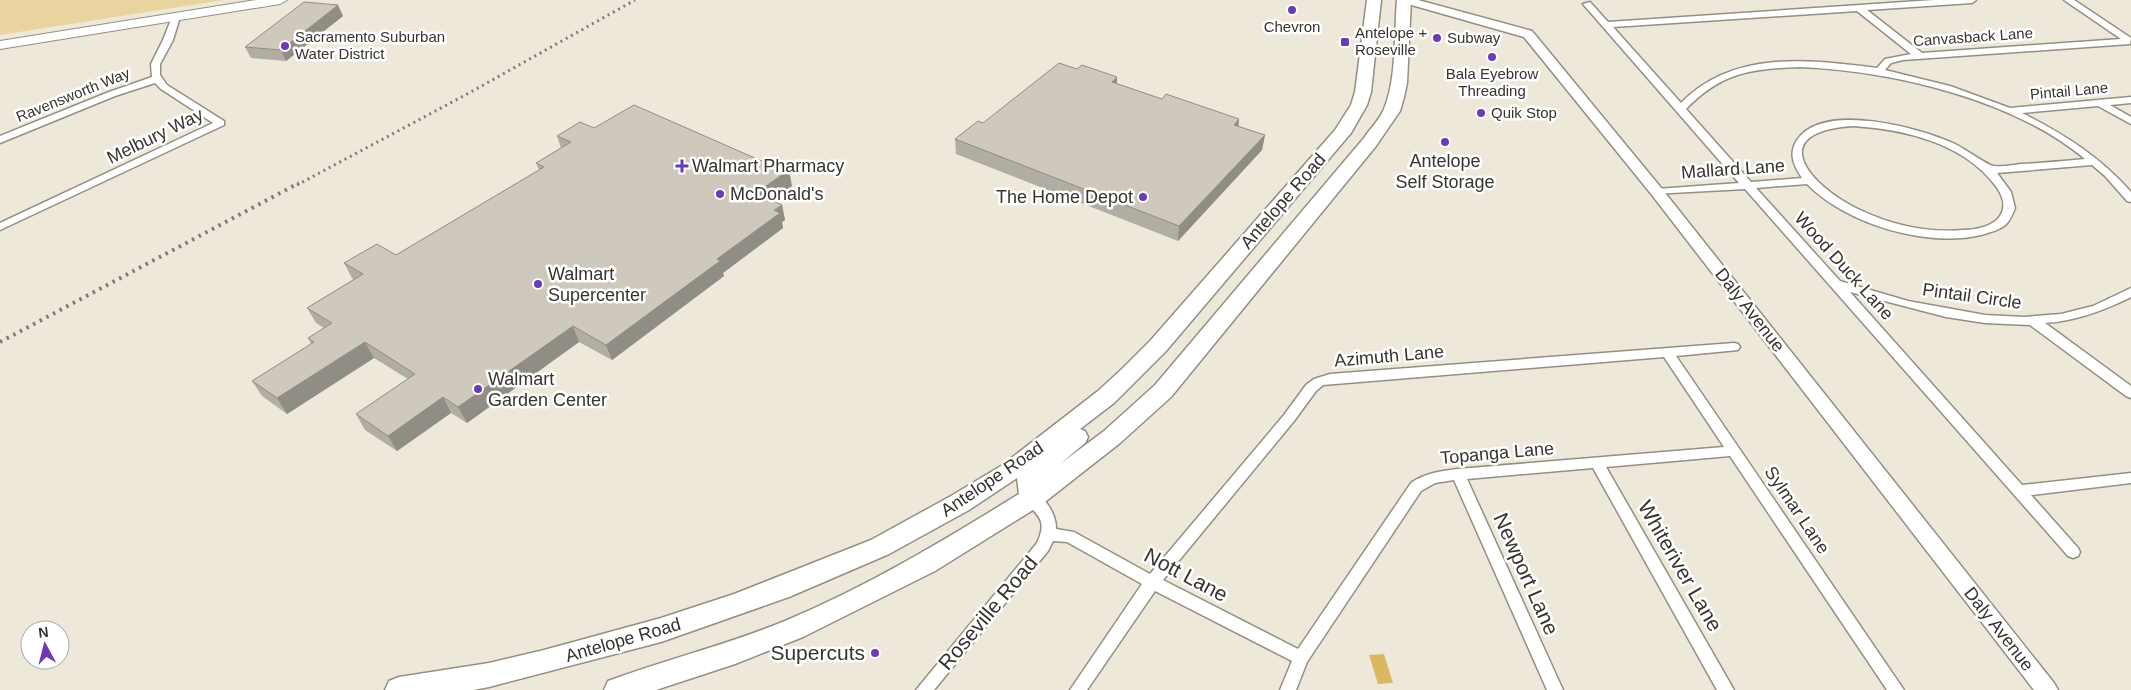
<svg xmlns="http://www.w3.org/2000/svg" width="2131" height="690" font-family="Helvetica,sans-serif">
	<rect width="100%" height="100%" fill="#ede8da"/>
	<!-- green -->
	<polygon fill="#e9d4a0" points="0,0 224,0 0,35"/>
	<!-- water -->
	<polygon fill="#dab861" points="1384,654 1393,683 1378,684 1369,655"/>
	<g fill="none" stroke-linecap="round" stroke-linejoin="round">
		<defs>
			<g id="minor">
				<path d="M1934,0H1976L1972,3L1867,10L1922,53L2121,39L2064,0H2074L2131,38L2130,44L1903,60L1891,63L1885,70L1950,86L2010,108L2131,97V103L2110,105L2131,117V124L2098,106L2022,113C2064,134 2100,157 2131,192V202L2127,201L2105,176L2092,165L1997,173L2011,192L2015,208C2013,213 2011,218 2008,222C2002,230 1990,232 1981,235C1927,248 1846,224 1807,184L1756,188L1840,281L1908,301L1985,315L2024,317L2061,314L2093,306L2131,288V297C2103,311 2076,321 2045,323L2131,386V398L2126,396L2030,325L1985,323L1946,317L1850,292L2022,485L2131,473V483L2031,495L2078,548L2080,552L2078,556L2073,558L2068,556L1745,189L1653,194L1652,192L1653,190L1657,189L1739,183L1583,4L1590,2L1608,22ZM1857,11L1911,54L1885,59L1877,68C1809,59 1732,50 1681,103L1613,27ZM1800,67C1893,71 2013,99 2085,159C2064,161 2042,163 2021,164C2012,165 2003,167 1994,166C1988,166 1964,148 1955,144C1921,128 1823,101 1797,140C1788,154 1794,166 1802,178L1751,182L1686,109C1722,72 1751,69 1800,67ZM1853,126C1904,129 1963,143 1995,185C2002,194 2007,206 2000,216C1993,227 1974,230 1963,230C1927,233 1892,225 1860,210C1809,186 1763,132 1853,126Z"/>
				<polygon points="176,14 180,17 173,40 160,64 160,75 167,85 224,121 224,125 0,230 0,223 213,123 161,89 155,83 115,96 0,143 0,136 109,92 152,77 151,64 163,40 172,17"/>
				<path d="M1734,343L1738,344L1740,347L1738,350L1676,356L1904,690H1887L1730,456L1606,467L1734,690H1717L1593,468L1467,479L1563,690H1547L1454,480L1435,483L1421,491L1307,662L1296,690H1280L1292,661L1155,591L1087,690H1070L1142,584L1067,542L1053,541L1048,551L934,690H916L1037,543C1049,517 1035,517 1025,498L1027,494C1043,489 1057,516 1056,529L1074,532L1150,574L1284,415L1306,385L1314,379L1330,374ZM1664,357L1724,447L1458,469C1441,471 1425,473 1411,483L1298,649L1163,580L1294,421L1316,391L1323,385Z"/>
			</g>
			<polygon id="tertiary" points="1399,0 1418,0 1532,31 1662,189 2054,683 2058,690 2034,690 1652,195 1524,37 1401,2"/>
			<polygon id="secondary" points="256,0 287,0 280,4 0,49 0,41"/>
			<path id="primary" d="M1367,0H1381L1371,92L1367,105L1351,133L1166,351L1114,403L1080,429L1085,431L1088,437L1085,443L1060,464L1104,431L1155,385L1364,138C1370,129 1380,119 1384,109C1397,78 1394,33 1397,0H1411L1407,83L1404,97L1400,111L1376,146L1171,397L1120,443L1041,505L935,571L803,637L735,664L656,690H604L608,681C667,659 727,645 785,621C868,586 943,541 1019,494L1017,478L969,510L889,554L789,597L661,642L489,687L473,690H385L389,681L399,677L489,663L544,650L661,618L734,594L871,540L951,496L1001,466L1098,391L1123,368L1150,341L1335,130L1351,105L1355,92Z"/>
		</defs>
		<!-- minor casing -->
		<use href="#minor" stroke="#948f83" stroke-width="3"/>
		<!-- tertiary casing -->
		<use href="#tertiary" stroke="#948f83" stroke-width="3"/>
		<!-- secondary casing -->
		<use href="#secondary" stroke="#948f83" stroke-width="2"/>
		<!-- primary casing -->
		<use href="#primary" stroke="#948f83" stroke-width="3"/>
		<!-- minor -->
		<use href="#minor" fill="#fff" fill-rule="evenodd"/>
		<!-- tertiary -->
		<use href="#tertiary" fill="#fff" fill-rule="evenodd"/>
		<!-- secondary -->
		<use href="#secondary" fill="#fff" fill-rule="evenodd"/>
		<!-- primary -->
		<use href="#primary" fill="#fff" fill-rule="evenodd"/>
		<!-- rail-far1 -->
		<polyline stroke="#807c73" stroke-width="3" stroke-dasharray="2 4" stroke-linecap="butt" points="297,185 469,93 635,0"/>
		<!-- rail -->
		<polyline stroke="#807c73" stroke-width="4" stroke-dasharray="2.5 5" stroke-linecap="butt" points="0,342 299,183"/>
	</g>
	<!-- wall -->
	<g fill="#b1ada2">
		<polygon points="343,16 286,61 251,58 245,47"/>
		<polygon points="1117,77 1117,84 1162,99 1239,119 1238,126 1265,135 1262,150 1178,241 956,154 955,139 983,123"/>
		<polygon points="594,128 792,186 771,200 782,205 785,220 782,222 783,228 723,273 724,276 612,360 579,342 467,423 451,413 397,451 365,430 356,414 408,379 374,358 287,414 262,396 252,381 311,344 308,338 324,328 316,323 307,308 354,279 352,278 344,263 396,255 539,170 536,163 561,148 557,136"/>
	</g>
	<!-- shaded-wall -->
	<g fill="#908d84">
		<polygon points="338,5 343,16 286,61 281,50"/>
		<polygon points="1117,77 1117,92 1112,82"/>
		<polygon points="1239,119 1238,134 1234,125"/>
		<polygon points="1265,135 1262,150 1178,241 1179,226"/>
		<polygon points="789,170 792,186 760,209 756,193"/>
		<polygon points="782,205 785,220 782,222 783,228 723,273 724,276 612,360 606,345 717,259"/>
		<polygon points="573,326 579,342 467,423 458,407"/>
		<polygon points="365,342 374,358 287,414 277,398"/>
		<polygon points="443,397 451,413 397,451 388,436"/>
	</g>
	<!-- building -->
	<g fill="#cec9bc" stroke="#908d84">
		<polygon points="304,2 338,5 281,50 245,47"/>
		<polygon points="1059,63 1077,69 1082,65 1117,77 1112,82 1162,99 1166,94 1239,119 1234,125 1265,135 1179,226 955,139 978,121 983,123"/>
		<polygon points="634,105 773,166 775,165 789,170 756,193 782,205 774,210 780,213 717,259 720,261 606,345 573,326 458,407 443,397 388,436 356,414 415,374 365,342 277,398 252,381 314,342 308,338 332,323 307,308 363,274 344,263 377,244 396,255 544,167 536,163 571,142 557,136 580,122 594,128"/>
	</g>
	<!-- markers -->
	<g fill="#6c3ab1" stroke="#fff" stroke-width="2">
		<circle cx="1292" cy="10" r="5"/>
		<circle cx="1437" cy="38" r="5"/>
		<rect x="1340" y="37" width="10" height="10" rx="2.5"/>
		<circle cx="285" cy="46" r="5"/>
		<circle cx="1492" cy="57" r="5"/>
		<circle cx="1481" cy="113" r="5"/>
		<circle cx="1445" cy="142" r="5"/>
		<path d="M679.5 158.5h5v5h5v5h-5v5h-5v-5h-5v-5h5z"/>
		<circle cx="720" cy="194" r="5"/>
		<circle cx="1143" cy="197" r="5"/>
		<circle cx="538" cy="284" r="5"/>
		<circle cx="478" cy="389" r="5"/>
		<circle cx="875" cy="653" r="5"/>
	</g>
	<g text-anchor="middle" stroke-width="5" stroke-linejoin="round" paint-order="stroke">
		<!-- far-poi labels -->
		<g font-size="15" fill="#37342f" stroke="#fff" text-anchor="start">
			<text x="1292" y="32" text-anchor="middle">Chevron</text>
			<text x="1355" y="38">Antelope +<tspan x="1355" dy="17">Roseville</tspan></text>
			<text x="295" y="42">Sacramento Suburban<tspan x="295" dy="17">Water District</tspan></text>
			<text x="1447" y="43">Subway</text>
			<text x="1492" y="79" text-anchor="middle">Bala Eyebrow<tspan x="1492" dy="17">Threading</tspan></text>
			<text x="1491" y="118">Quik Stop</text>
		</g>
		<!-- far-street labels -->
		<g font-size="15" fill="#37342f" stroke="#fff">
			<text transform="translate(1973 37) rotate(-4)" y="5">Canvasback Lane</text>
			<text transform="translate(2069 91) rotate(-5)" y="5">Pintail Lane</text>
			<text transform="translate(73 95) rotate(-22)" y="5">Ravensworth Way</text>
		</g>
		<!-- street labels -->
		<g font-size="18" fill="#37342f" stroke="#fff">
			<text transform="translate(155 136) rotate(-26)" y="6">Melbury Way</text>
			<text transform="translate(1733 169) rotate(-4)" y="6">Mallard Lane</text>
			<text transform="translate(1283 201) rotate(-49)" y="6">Antelope Road</text>
			<text transform="translate(1844 266) rotate(48)" y="6">Wood Duck Lane</text>
			<text transform="translate(1972 296) rotate(8)" y="6">Pintail Circle</text>
			<text transform="translate(1750 310) rotate(52)" y="6">Daly Avenue</text>
			<text transform="translate(1389 356) rotate(-5)" y="6">Azimuth Lane</text>
			<text transform="translate(1497 453) rotate(-5)" y="6">Topanga Lane</text>
			<text transform="translate(992 479) rotate(-34)" y="6">Antelope Road</text>
			<text transform="translate(1797 510) rotate(56)" y="6">Sylmar Lane</text>
			<text transform="translate(1999 629) rotate(52)" y="6">Daly Avenue</text>
			<text transform="translate(623 640) rotate(-16)" y="6">Antelope Road</text>
		</g>
		<!-- poi labels -->
		<g font-size="18" fill="#37342f" stroke="#fff" text-anchor="start">
			<text x="1445" y="167" text-anchor="middle">Antelope<tspan x="1445" dy="21">Self Storage</tspan></text>
			<text x="692" y="172">Walmart Pharmacy</text>
			<text x="730" y="200">McDonald's</text>
			<text x="1133" y="203" text-anchor="end">The Home Depot</text>
			<text x="548" y="280">Walmart<tspan x="548" dy="21">Supercenter</tspan></text>
			<text x="488" y="385">Walmart<tspan x="488" dy="21">Garden Center</tspan></text>
		</g>
		<!-- near-street labels -->
		<g font-size="21" fill="#37342f" stroke="#fff">
			<text transform="translate(1680 566) rotate(60)" y="7">Whiteriver Lane</text>
			<text transform="translate(1526 574) rotate(66)" y="7">Newport Lane</text>
			<text transform="translate(1186 575) rotate(28)" y="7">Nott Lane</text>
			<text transform="translate(988 613) rotate(-50)" y="7">Roseville Road</text>
		</g>
		<!-- near-poi labels -->
		<g font-size="21" fill="#37342f" stroke="#fff" text-anchor="end">
			<text x="865" y="660">Supercuts</text>
		</g>
	</g>
	<!-- north arrow -->
	<g transform="translate(45 645) rotate(353)"><circle r="24" fill="#ffffff" stroke="#afaeac"/>
	<path d="M0-4L9 19L0 12L-9 19Z" fill="#6c3ab1"/>
	<text y="-8" font-size="14" font-weight="bold" text-anchor="middle" fill="#37342f">N</text>
	</g>
</svg>
